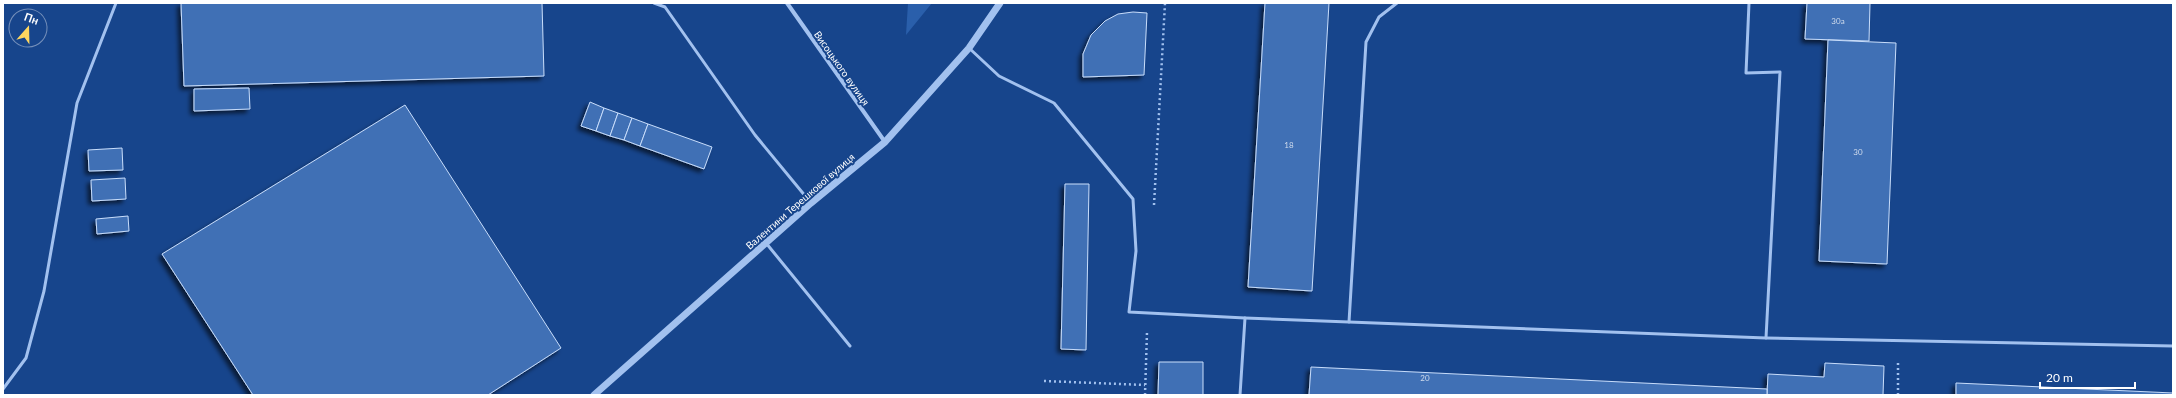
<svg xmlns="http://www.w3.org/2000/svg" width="2176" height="398" font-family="Lato,sans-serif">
	<defs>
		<filter id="shadow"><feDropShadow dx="-3.5" dy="3.5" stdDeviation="2" flood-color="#0009"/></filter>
	</defs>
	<rect width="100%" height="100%" fill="#17458c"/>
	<!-- green -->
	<polygon fill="#2a5fab" points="908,3 932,3 906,35"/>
	<!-- building -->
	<g fill="#4070b5" stroke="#c8ddfb" filter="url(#shadow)">
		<polygon points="181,3 542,3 544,76 184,86"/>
		<polygon points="1265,3 1329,3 1312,291 1248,287"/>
		<polygon points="1807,3 1870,3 1869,41 1805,39"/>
		<polygon points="1133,12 1147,13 1144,75 1083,77 1083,54 1091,35 1105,21 1118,14"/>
		<polygon points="1828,40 1896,43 1887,264 1819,261"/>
		<polygon points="249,88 250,109 194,111 194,89"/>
		<polygon points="590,102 604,108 596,131 581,126"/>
		<polygon points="405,105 561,348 488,395 253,395 162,254"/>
		<polygon points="604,108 618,113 610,136 596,131"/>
		<polygon points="618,113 632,118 624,140 610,136"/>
		<polygon points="632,118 648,124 640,146 624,140"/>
		<polygon points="648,124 712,147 704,169 640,146"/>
		<polygon points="122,148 123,170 89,171 88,150"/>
		<polygon points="125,178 126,199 92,201 91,180"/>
		<polygon points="1065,184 1089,184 1086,350 1061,349"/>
		<polygon points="128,216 129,231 97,234 96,219"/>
		<polygon points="1159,362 1203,362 1203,395 1158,395"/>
		<polygon points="1825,363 1884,366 1883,395 1767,395 1768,374 1824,377"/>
		<polygon points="1311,367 1767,389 1767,395 1309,395"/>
		<polygon points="1956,383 2173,393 2173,395 1956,395"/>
	</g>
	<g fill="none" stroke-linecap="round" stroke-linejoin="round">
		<!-- path -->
		<g stroke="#a2c1ef" stroke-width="2.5" stroke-dasharray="2 3" stroke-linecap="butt">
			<polyline points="1154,205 1165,3"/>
			<polyline points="1044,381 1145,385"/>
			<polyline points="1145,395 1147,332"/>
			<polyline points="1898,395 1898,360"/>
		</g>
		<!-- service -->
		<g stroke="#a2c1ef" stroke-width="3">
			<polyline points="654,3 665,7 755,135 811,203"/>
			<polyline points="1749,3 1746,73 1780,72 1766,338"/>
			<polyline points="969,48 999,76 1054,103 1133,199 1136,251 1129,312 1245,318 1240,395"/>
			<polyline points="766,243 850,346"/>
			<polyline points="1245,318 1766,338 2173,346"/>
			<polyline points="1349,322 1366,42 1379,17 1397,3"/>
			<polyline points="3,389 26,358 44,291 77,103 116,3"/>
		</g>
		<!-- minor -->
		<polyline stroke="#a2c1ef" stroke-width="4" points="787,3 885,142"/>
		<!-- tertiary -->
		<polyline stroke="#a2c1ef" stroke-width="7" points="594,395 811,203 885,142 969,48 1000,3"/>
	</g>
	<g text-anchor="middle" stroke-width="4" stroke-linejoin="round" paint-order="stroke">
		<!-- number labels -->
		<g font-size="8" fill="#cfdbec">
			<text x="1838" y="24">30а</text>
			<text x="1289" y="148">18</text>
			<text x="1858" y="155">30</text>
			<text x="1425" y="381">20</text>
		</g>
		<!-- street labels -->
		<g font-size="10" fill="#fff" stroke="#17458c">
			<text transform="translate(842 68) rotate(55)" y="4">Висоцького вулиця</text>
			<text transform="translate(800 201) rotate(-41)" y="4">Валентини Терешкової вулиця</text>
		</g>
	</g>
	<!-- border -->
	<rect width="2176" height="398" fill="none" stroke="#ffffff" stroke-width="8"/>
	<!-- north arrow -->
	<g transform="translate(28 28) rotate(20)"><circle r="19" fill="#17458c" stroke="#748fba"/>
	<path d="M0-3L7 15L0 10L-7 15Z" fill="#ffd75f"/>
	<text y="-6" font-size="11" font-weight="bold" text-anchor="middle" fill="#ffffff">Пн</text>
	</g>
	<!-- scale -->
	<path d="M2040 382v6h95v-6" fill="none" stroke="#ffffff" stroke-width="2"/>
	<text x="2046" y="382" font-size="12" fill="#ffffff" stroke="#17458c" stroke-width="3" paint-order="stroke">20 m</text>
</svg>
